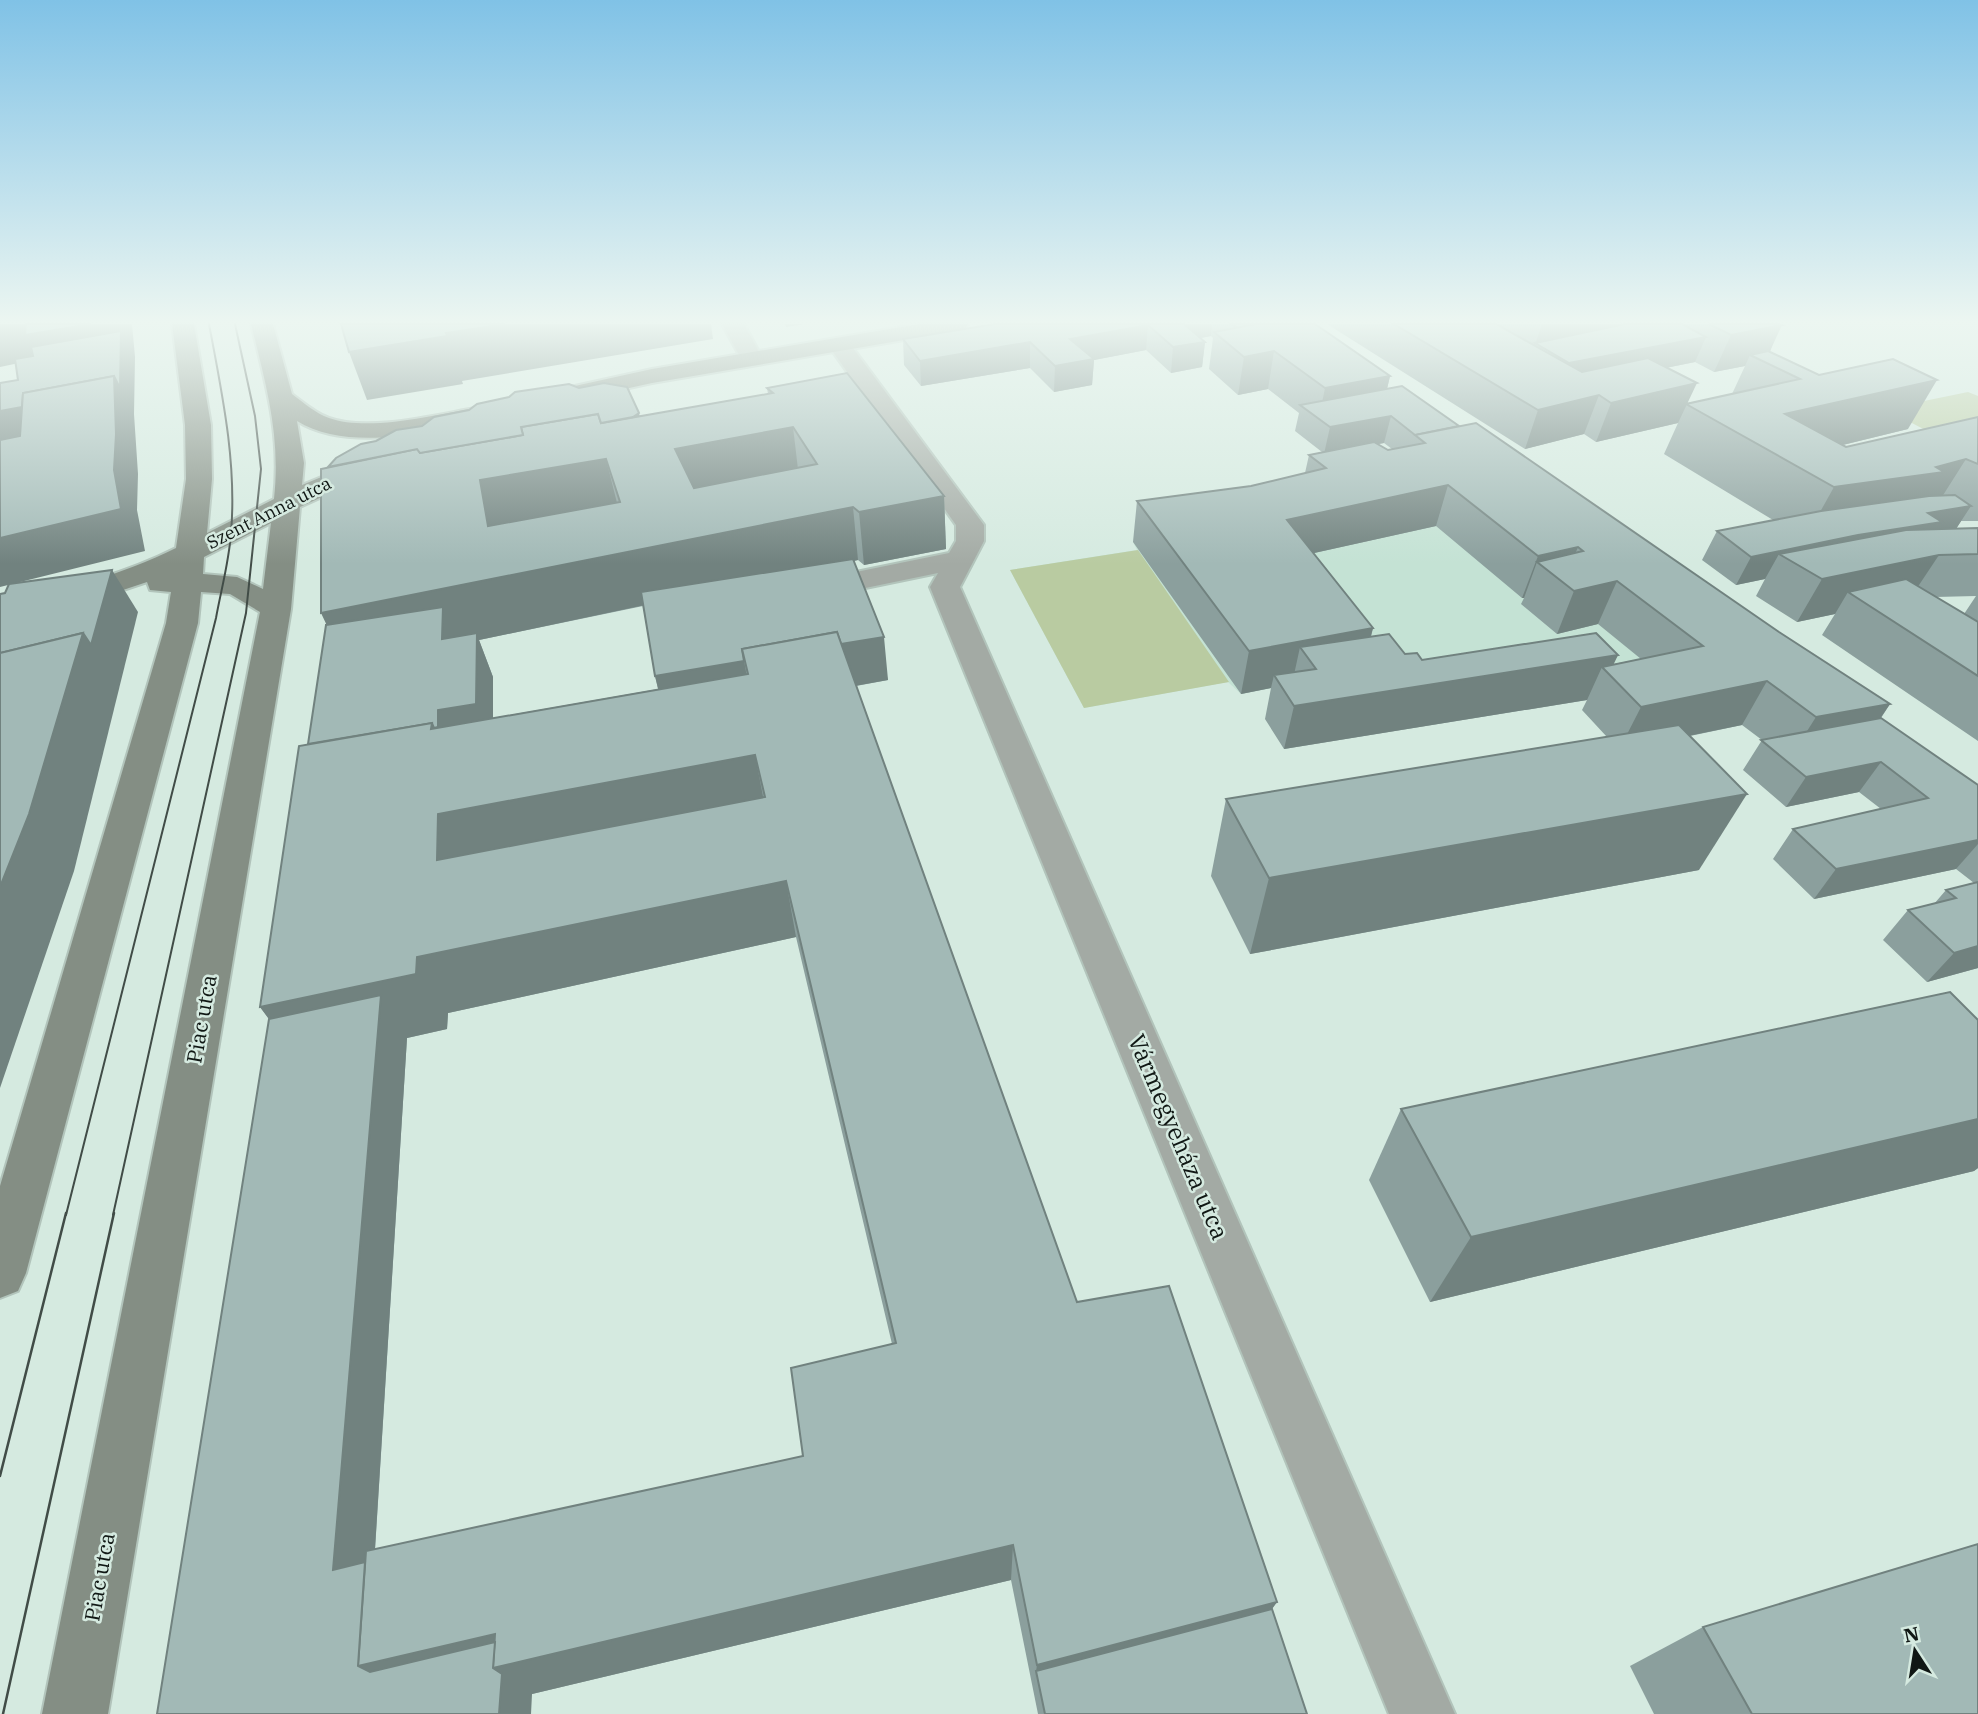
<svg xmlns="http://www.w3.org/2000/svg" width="1978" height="1714" font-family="'IBM Plex Serif',serif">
	<rect width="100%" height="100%" fill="#d5eae0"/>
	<!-- built -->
	<polygon fill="#c4e2d4" points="1364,482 1754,675 1598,698 1361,671 1241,694 1228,682 1084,708 1010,570 1137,550 1133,542"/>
	<!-- green -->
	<g fill="#b9cba1">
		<polygon points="1968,392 1978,396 1978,425 1933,434 1885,409"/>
		<polygon points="1138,550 1229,682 1084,708 1010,570"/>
	</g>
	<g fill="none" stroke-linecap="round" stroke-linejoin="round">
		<defs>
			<g id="street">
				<polygon points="722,324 744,324 763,359 760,364 744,364"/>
				<polygon points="839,338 847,340 984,525 984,541 960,587 1455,1714 1389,1714 930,587 938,573 812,599 801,596 797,590 801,584 812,581 949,553 956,541 956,525 828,345 831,340"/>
			</g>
			<g id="secondary">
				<path d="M172,324H194L211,425L212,479L207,533L274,499C281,436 266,385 251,324H273L292,394C304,403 315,413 329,418C368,432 435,415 475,408L484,410L487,415L484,420C431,433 346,452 297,421L304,463L302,485L370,457L379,459L383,465L379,471L300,507L291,609L108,1714H42L260,612L230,594L201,592L198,623L26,1273L18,1291L0,1298V1186L166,623L171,592L150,590L147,582L90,601L0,623V605C60,590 121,576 176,548L186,479L185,425ZM271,523L263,589L237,577L203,574L204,557Z"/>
				<polygon points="919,324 968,324 965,329 957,331 652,383 561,403 552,401 549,396 552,391 652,369"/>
			</g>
		</defs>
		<!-- street casing -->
		<use href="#street" stroke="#b2c4bb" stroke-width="4"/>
		<!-- secondary casing -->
		<use href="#secondary" stroke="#b2c4bb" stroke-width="4"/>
		<!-- street -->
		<use href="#street" fill="#a3aaa4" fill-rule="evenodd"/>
		<!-- secondary -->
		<use href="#secondary" fill="#848e84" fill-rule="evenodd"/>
		<!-- tram-far1 -->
		<g stroke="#414c47" stroke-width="2">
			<path d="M66,1215L216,618C221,590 229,562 231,533C237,463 222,393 209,324"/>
			<polyline points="113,1215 246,613 261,469 255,416 235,324"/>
		</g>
		<!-- tram -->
		<g stroke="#414c47" stroke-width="2.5">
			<polyline points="0,1476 66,1213"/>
			<polyline points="3,1714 114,1213"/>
		</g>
	</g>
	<!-- wall -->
	<g fill="#8b9f9d" fill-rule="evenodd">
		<path d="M995,324H1315L1390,376L1387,389L1459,426L1890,704L1881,718L1978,785V968L1927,982L1883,940L1908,910L1934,904L1946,890L1974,883L1956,869L1814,899L1773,859L1793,829L1881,809L1859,792L1786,807L1743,770L1762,740L1742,725L1690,736L1699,870L1250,954L1211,876L1226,799L1607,737L1582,710L1587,700L1284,749L1265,719L1271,688L1241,694L1133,542L1137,501L1251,486L1305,473L1309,455L1322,452L1295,431L1299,413L1268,389L1238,395L1209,369L1213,338L1211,336L1201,338L1205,342L1202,367L1171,373L1146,350L1094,360L1092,385L1054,392L1030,368L921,386L904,365L903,339ZM1384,443L1392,449L1388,450L1378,444ZM1436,526L1522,598H1524L1521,604L1557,634L1598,624L1641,659L1613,664L1618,655L1422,660L1405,654L1371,637L1373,628L1314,553Z"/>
		<path d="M1327,324H1779L1770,352L1908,429L1843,445L1846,447L1978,417V521H1961L1956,529L1978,528V741L1822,635L1835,614L1797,622L1756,596L1765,579L1736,585L1702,560L1717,531L1773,520L1664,454L1678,423L1596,442L1584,434L1525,449ZM1695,362L1714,372L1745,366L1732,394L1688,403L1666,368ZM1976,596L1964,614L1935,597Z"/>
		<path d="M579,388L640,416L768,394L767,388L944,496L946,549L864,565L858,560L854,561L888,680L856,686L1077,1302L1277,1602L1272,1609L1307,1714H1038L1011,1580L532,1694L157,1714L269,1019L260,1007L308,744L326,625L328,467L376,441L469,410ZM643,606L655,676L658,689L493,718V677L479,640ZM796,937L892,1344L803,1456L375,1550L407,1038L447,1029L448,1013Z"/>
		<polygon points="1978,1020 1978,1168 1974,1171 1430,1302 1369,1180 1401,1109"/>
		<polygon points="1703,1627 1978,1714 1654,1714 1630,1666"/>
	</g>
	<!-- shaded-wall -->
	<g fill="#71827f">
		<polygon points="0,324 132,324 135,357 134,414 138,474 137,510 145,551 0,587 0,411 114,376 121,359 38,359 0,367"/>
		<polygon points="505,324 711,324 713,339 462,381 463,384 367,400 349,352 446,333"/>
		<polygon points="785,324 806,324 786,327"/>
		<polygon points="1175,324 1212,324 1211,336 1173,343"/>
		<polygon points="1542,324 1626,324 1535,343 1527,369"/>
		<polygon points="1148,325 1146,350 1094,360 1092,385 1054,392 1055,366 1070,339"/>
		<polygon points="1782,325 1765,362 1750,355 1745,366 1714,372 1731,335"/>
		<polygon points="1249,336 1274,351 1268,389 1238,395 1244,357"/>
		<polygon points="1706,337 1695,362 1560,389 1569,363"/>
		<polygon points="1030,342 1030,368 921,386 920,361"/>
		<polygon points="1205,342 1202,367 1171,373 1173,347"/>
		<polygon points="1390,376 1381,415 1319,418 1325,388"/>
		<polygon points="1937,380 1908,429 1785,459 1785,414"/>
		<polygon points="1697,383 1678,423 1596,442 1611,403"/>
		<polygon points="1599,395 1584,434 1525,449 1538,410"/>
		<polygon points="639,413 648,453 606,459 619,511 853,507 858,560 479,640 493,677 493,748 431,729 432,723 438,710 347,668 321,613 344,521"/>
		<polygon points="1391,416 1384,443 1324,454 1330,427"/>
		<polygon points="793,427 799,478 686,501 675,449"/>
		<polygon points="1966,459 1933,511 1805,539 1834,487 1936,467"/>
		<polygon points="1448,485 1436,526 1278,561 1287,520"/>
		<polygon points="944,496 946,549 864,565 859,512"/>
		<polygon points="1971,506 1952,535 1779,554 1765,579 1736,585 1751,557 1928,513"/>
		<polygon points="1578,547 1563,583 1537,562 1524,598 1522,598 1538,556"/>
		<polygon points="1939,555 1911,597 1848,592 1835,614 1797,622 1822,579"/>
		<polygon points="112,570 138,612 74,871 0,1088 0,887 83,633"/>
		<polygon points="1617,581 1598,624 1557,634 1574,591"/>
		<polygon points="1373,628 1361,671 1316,669 1300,647 1292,684 1274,675 1271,688 1241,694 1249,651"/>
		<polygon points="884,637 888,680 753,704 745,661"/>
		<polygon points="1618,655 1609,674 1602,667 1587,700 1284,749 1294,706"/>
		<polygon points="744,661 752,704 666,720 655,676"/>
		<polygon points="1767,681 1742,725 1619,750 1641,707"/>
		<polygon points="1890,704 1860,748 1788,761 1816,717"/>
		<polygon points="755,755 766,812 437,860 438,814"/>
		<polygon points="1881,762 1859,792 1786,807 1806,777"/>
		<polygon points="1747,794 1699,870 1250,954 1269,878"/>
		<polygon points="1978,840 1978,844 1956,869 1814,899 1836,869"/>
		<polygon points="786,881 796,937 448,1013 447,1029 407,1038 372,1596 333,1570 300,1061 260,1007 417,957"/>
		<polygon points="1978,946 1978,968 1927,982 1954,953"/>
		<polygon points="1978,1119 1978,1168 1974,1171 1430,1302 1471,1237"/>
		<polygon points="1013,1545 1011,1580 532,1694 531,1714 499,1714 408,1693 358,1666 495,1634"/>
		<polygon points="1277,1602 1255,1632 1036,1671 1033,1692 1037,1665"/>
	</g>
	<!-- building -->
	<g fill="#a2b9b6" stroke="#71827f" stroke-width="2" fill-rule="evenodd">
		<polygon points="26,324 91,324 25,335"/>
		<polygon points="341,324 505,324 446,333 447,336 349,352"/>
		<polygon points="995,324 1184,324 1205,342 1173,347 1148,325 1070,339 1094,359 1055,366 1030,342 920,361 903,339"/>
		<polygon points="1232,324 1256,324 1237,328"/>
		<polygon points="1256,324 1315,324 1390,376 1325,388 1274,351 1244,357 1214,332"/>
		<polygon points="1394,324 1496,324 1582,372 1648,358 1697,383 1611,403 1599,395 1538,410"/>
		<polygon points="1625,324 1682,324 1706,337 1569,363 1535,343"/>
		<polygon points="1709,324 1779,324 1782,325 1731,335"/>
		<polygon points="121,331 120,388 114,376 23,393 22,407 0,411 0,383 18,380 15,359 33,356 31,347"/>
		<polygon points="1768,351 1819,375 1893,359 1937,380 1785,414 1846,447 1978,417 1978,464 1966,459 1936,467 1944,472 1834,487 1686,404 1800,379 1750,355"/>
		<path d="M847,373L944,496L859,512L853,507L321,613V469L417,449L420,453L523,435L521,427L598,414L601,423L773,393L767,388ZM793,427L817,464L694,488L675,449ZM606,459L620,502L488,526L480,480Z"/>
		<polygon points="114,376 116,434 114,470 121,509 0,538 0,440 20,436 23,393"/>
		<polygon points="604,383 627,387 639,413 633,417 601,423 598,414 521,427 523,435 420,453 417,449 328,467 336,458 361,444 376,441 396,430 422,426 434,417 469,410 477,404 509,397 515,392 569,384 579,388"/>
		<polygon points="1402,386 1459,426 1415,435 1391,416 1330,427 1300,405"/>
		<polygon points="1476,423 1779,632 1890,704 1816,717 1767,681 1641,707 1602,667 1703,646 1617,581 1574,591 1537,562 1583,551 1578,547 1538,556 1448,485 1287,520 1373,628 1249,651 1137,501 1251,486 1326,468 1309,455 1374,442 1388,450 1425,443 1415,435"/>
		<polygon points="1955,495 1971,506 1928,513 1942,522 1858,535 1751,557 1717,531 1821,511 1929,496"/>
		<polygon points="1978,528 1978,554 1939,555 1822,579 1779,554 1906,530"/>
		<polygon points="853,559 884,637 841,644 837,632 742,649 744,661 655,676 641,592"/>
		<polygon points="112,570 91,645 83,633 0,653 0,594 5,593 9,584"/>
		<polygon points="1906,579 1978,622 1978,676 1848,592"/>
		<polygon points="443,607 442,639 477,633 476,704 438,710 438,727 434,728 432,723 308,744 326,625"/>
		<path d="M837,632L1077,1302L1169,1286L1277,1602L1037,1665L1013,1545L493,1668L495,1634L358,1666L366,1551L803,1456L791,1368L896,1343L786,881L417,957L416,974L260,1007L299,746L432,723L431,729L748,674L742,649ZM755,755L765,797L437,860L438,814Z"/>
		<polygon points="83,633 29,814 0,887 0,653"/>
		<polygon points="1596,633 1618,655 1294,706 1274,675 1316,669 1300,647 1389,634 1405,654 1417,653 1422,660"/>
		<polygon points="1881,718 1978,785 1978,840 1836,869 1793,829 1928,798 1881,762 1806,777 1761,740"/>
		<polygon points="1679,725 1747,794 1269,878 1226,799"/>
		<polygon points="1978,882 1978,946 1954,953 1908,910 1956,898 1946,890"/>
		<polygon points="1950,992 1978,1020 1978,1119 1471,1237 1401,1109"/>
		<polygon points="381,995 333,1570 365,1562 358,1666 370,1672 495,1642 493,1668 502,1674 499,1714 157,1714 269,1019"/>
		<polygon points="1978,1544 1978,1714 1752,1714 1703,1627"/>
		<polygon points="1272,1609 1307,1714 1045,1714 1036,1671"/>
	</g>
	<!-- sky -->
	<linearGradient id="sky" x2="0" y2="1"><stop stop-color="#80c2e6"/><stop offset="0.57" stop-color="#ecf6f1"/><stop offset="1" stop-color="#ecf6f1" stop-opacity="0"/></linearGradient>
	<rect width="1978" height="564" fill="url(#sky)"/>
	<g text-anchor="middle" stroke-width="5" stroke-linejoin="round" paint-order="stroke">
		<!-- far-street labels -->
		<g font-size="18" fill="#101714" stroke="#d5eae0">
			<text transform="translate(269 513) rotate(-27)" y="6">Szent Anna utca</text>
		</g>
		<!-- street labels -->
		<g font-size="21" fill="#101714" stroke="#d5eae0">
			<text transform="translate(202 1019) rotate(-80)" y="7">Piac utca</text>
			<text transform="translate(100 1577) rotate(-80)" y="7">Piac utca</text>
		</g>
		<!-- near-street labels -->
		<g font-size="24" fill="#101714" stroke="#d5eae0">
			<text transform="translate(1178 1137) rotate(67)" y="8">Vármegyeháza utca</text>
		</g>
	</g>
	<!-- north arrow -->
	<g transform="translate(1915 1651) rotate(348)" stroke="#d5eae0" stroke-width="5" paint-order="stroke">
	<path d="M0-5L12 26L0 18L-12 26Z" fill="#101714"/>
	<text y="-10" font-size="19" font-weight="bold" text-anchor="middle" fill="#101714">N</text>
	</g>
</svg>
